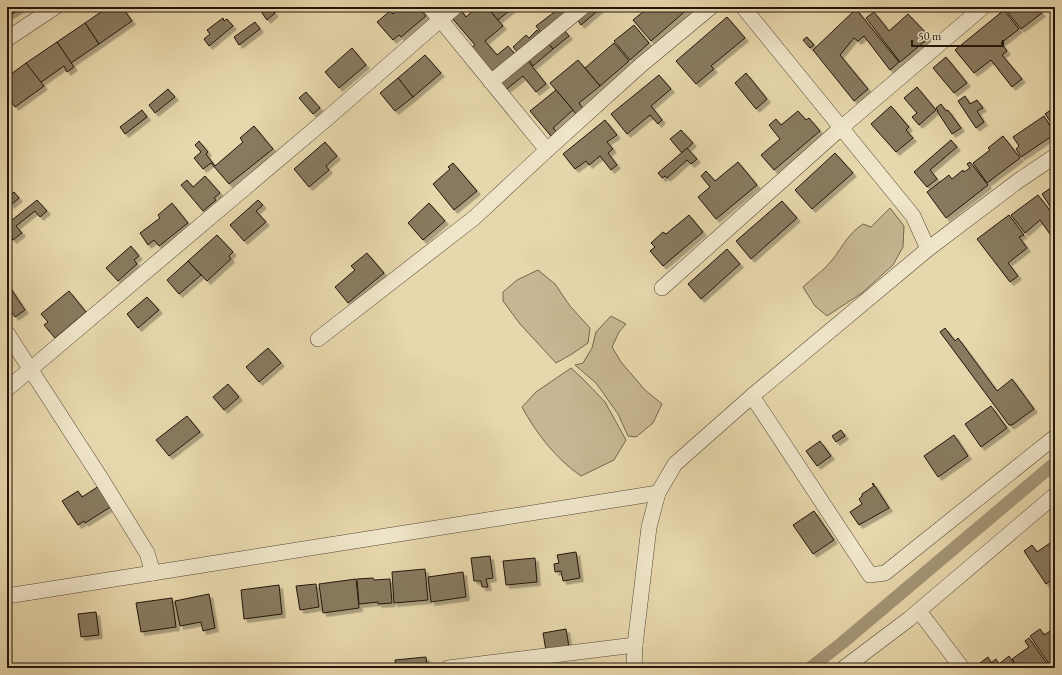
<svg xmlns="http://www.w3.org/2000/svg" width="1062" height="675" font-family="'EB Garamond',serif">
	<defs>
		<filter id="shadow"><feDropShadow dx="3.5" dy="3.5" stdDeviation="0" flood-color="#0004"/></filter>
	</defs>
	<rect width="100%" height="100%" fill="#e7d7ac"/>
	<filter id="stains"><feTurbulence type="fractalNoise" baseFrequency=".005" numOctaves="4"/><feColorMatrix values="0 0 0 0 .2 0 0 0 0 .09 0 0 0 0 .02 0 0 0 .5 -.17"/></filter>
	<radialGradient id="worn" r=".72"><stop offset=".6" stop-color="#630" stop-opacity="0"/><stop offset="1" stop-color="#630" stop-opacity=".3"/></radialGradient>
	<!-- green -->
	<g fill="#c6b691" stroke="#74664e">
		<path d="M890,208L904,226L903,247L893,265L862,293L827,316L815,306L803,287C812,278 825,270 833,259C843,246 848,234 863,224L871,227Z"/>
		<polygon points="538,270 555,284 570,306 590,328 588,343 572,354 556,363 520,324 503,301 503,292 517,280"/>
		<polygon points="611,316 626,324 619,332 612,347 621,362 645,390 662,404 653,423 636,437 628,436 618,414 596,383 575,365 583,363 592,348 596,332"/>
		<path d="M571,368L583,379L605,402L626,440L614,460L581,476C556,459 536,433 522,407L536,392Z"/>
	</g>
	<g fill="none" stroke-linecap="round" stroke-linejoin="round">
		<!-- canal -->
		<polyline stroke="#a49576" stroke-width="13" points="810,668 842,643 1055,463"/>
	</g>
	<!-- building -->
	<g fill="#887a5f" stroke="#22160c" filter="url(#shadow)">
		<polygon points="7,7 23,7 9,16 7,12"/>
		<polygon points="108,7 122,7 132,21 99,44 85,23"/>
		<polygon points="269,7 270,7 275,13 267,20 262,13"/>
		<polygon points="401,7 418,7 426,16 401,37 399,35 393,40 377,22 390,11 393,14"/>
		<polygon points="477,7 487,7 503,26 485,41 497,55 508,46 518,58 496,76 472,47 475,45 451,17 460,9 466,17"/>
		<polygon points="487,7 514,7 498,20"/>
		<polygon points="561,7 567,7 570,12 542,34 536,26"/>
		<polygon points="591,7 602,7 581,25 577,19"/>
		<polygon points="649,7 690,7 651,41 633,20"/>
		<polygon points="1008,7 1037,7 1042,13 1021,29 1005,9"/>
		<polygon points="856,9 899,62 890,70 864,36 858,41 854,38 840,55 868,89 854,101 813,50"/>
		<polygon points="1004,10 1019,29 1001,43 1007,51 1002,55 1022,79 1012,87 991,60 974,73 955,50"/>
		<polygon points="874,12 889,31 908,14 930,37 900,62 866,18"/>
		<polygon points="727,17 745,38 711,66 714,69 696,84 676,61"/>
		<polygon points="223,18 224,21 227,19 233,26 209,46 204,39 210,34 207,30"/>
		<polygon points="255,22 260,29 239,45 234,37"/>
		<polygon points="85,23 99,44 71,63 57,42"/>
		<polygon points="634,25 649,43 630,60 614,41"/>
		<polygon points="537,30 541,35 520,55 513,47 526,35 529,38"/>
		<polygon points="565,31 569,36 553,49 549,44"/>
		<polygon points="807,37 814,45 810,48 803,40"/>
		<polygon points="57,42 74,67 67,72 64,66 40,83 26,63"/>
		<polygon points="614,43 629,61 600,86 585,68"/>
		<polygon points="549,44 553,49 533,66 529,60"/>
		<polygon points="352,48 366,65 339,88 325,72"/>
		<polygon points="425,55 441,73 413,97 398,78"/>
		<polygon points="946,57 967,83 954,93 933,68"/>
		<polygon points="578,60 600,86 579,103 584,110 577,115 550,83"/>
		<polygon points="528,61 546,84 536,92 523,76 503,92 498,85"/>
		<polygon points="26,63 44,86 15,107 7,96 7,77"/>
		<polygon points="746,73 767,99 756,109 735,83"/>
		<polygon points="659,75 671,89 651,106 662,120 658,124 650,115 627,134 611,114"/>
		<polygon points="398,78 413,97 395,111 380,93"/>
		<polygon points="917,87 936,110 919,125 912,117 917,113 904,98"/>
		<polygon points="168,89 175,97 155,113 149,105"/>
		<polygon points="556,90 573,110 553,128 557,132 551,136 530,111"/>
		<polygon points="306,92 320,108 313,114 299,98"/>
		<polygon points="965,96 970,104 977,100 983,108 977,111 984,122 976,128 958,101"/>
		<polygon points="941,104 946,111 948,110 961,128 952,134 937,111 938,111 936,108"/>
		<polygon points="891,106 909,127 906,130 913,138 896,152 871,124"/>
		<polygon points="1055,107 1055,128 1045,114"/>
		<polygon points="142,110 147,117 125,134 120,127"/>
		<polygon points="798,111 806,120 809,118 820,131 774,170 761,155 780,139 769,125 776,119 781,125"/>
		<polygon points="1044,116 1055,134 1021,157 1016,149 1019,146 1013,137"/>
		<polygon points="605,120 617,135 607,142 613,149 608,153 617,165 611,170 600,156 589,165 586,161 575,169 563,154"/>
		<polygon points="254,126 273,149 229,184 211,163 203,169 194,158 201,152 195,145 199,141 208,152 206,154 215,166 243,142 240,138"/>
		<polygon points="681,130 693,143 682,153 670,139"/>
		<polygon points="1003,136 1020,158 987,183 973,163 990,150 988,148"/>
		<polygon points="951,140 957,147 930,170 937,179 927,187 914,172"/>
		<polygon points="325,142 337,156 326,166 329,170 309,187 294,169"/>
		<polygon points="687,148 697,159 691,164 687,160 667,178 665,176 662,178 658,173"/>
		<polygon points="835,153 853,173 812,209 795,190"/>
		<polygon points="738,162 757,185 716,219 698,197 710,187 701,176 706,171 715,181"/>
		<polygon points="970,162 988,185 946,218 927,192 949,175 952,179 963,170 964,172 970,168 967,164"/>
		<polygon points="453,163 477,191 454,210 433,184 450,169 448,167"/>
		<polygon points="205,176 220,193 214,198 216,200 203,211 181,185 187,180 193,187"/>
		<polygon points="1055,185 1055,214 1042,194"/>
		<polygon points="14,192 19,198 11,205 7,198"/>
		<polygon points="1038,195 1055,217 1055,241 1040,220 1025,233 1011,215"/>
		<polygon points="37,200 47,211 40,217 35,211 16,226 22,233 13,240 7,233 7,224"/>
		<polygon points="258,200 263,205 256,211 266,222 244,241 230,225"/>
		<polygon points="782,201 797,218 751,259 736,241"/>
		<polygon points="172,203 188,223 159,246 154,240 148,245 140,233 160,218 158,215"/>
		<polygon points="429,203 445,221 423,240 408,223"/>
		<polygon points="689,215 703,232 663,266 650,251 655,247 651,243 663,232 666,234"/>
		<polygon points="1009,215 1024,235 1019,237 1027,248 1008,263 1018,276 1010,282 977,239"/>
		<polygon points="217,235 233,252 229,256 231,259 207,281 188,261"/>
		<polygon points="131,246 139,256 134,260 137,264 118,281 106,268"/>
		<polygon points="727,249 740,264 701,299 688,284"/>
		<polygon points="367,253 384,273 348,303 335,287 355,270 351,266"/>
		<polygon points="188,261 201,275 179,294 167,280"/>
		<polygon points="7,283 25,310 15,317 7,306"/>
		<polygon points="69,291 86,312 55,338 44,325 48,322 41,314"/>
		<polygon points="147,297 159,310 138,328 127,314"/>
		<polygon points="945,328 955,341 958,338 997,391 1012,379 1034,409 1012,425 1009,425 940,332"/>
		<polygon points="268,348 281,363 259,382 246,367"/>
		<polygon points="228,384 239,397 224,410 213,397"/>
		<polygon points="991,406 1007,428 981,447 965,424"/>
		<polygon points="187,416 200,432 169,456 156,440"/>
		<polygon points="841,430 845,436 836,442 832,436"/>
		<polygon points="954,435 968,456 938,477 924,456"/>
		<polygon points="820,441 831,456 817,466 806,451"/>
		<polygon points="873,483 889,508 859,525 850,512 862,504 859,499 862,496 862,494 874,486 872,484"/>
		<polygon points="99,486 112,506 85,523 84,521 78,525 62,501 78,491 82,497"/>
		<polygon points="814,511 834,540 813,554 793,525"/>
		<polygon points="1053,541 1055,544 1055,577 1046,584 1024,551 1032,545 1037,552"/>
		<polygon points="576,552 580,578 563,581 561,571 555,572 554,564 559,563 557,555"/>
		<polygon points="490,556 493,578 486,579 488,587 482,587 481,581 474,581 471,558"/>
		<polygon points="535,558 537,582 506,585 503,561"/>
		<polygon points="425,569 428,600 394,603 392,572"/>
		<polygon points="463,572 466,597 431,602 428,577"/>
		<polygon points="373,578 374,580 390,579 392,603 378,604 378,602 359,604 357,579"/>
		<polygon points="356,579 359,608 323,613 319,584"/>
		<polygon points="316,584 319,607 300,610 296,586"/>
		<polygon points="279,585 282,614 244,619 241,590"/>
		<polygon points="209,594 215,628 203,631 201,622 180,626 175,601"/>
		<polygon points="172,598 176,627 141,632 136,603"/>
		<polygon points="96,612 99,635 81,637 78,614"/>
		<polygon points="1055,628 1055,668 1052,668 1030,636 1040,629 1044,635"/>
		<polygon points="566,629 569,647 546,651 543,633"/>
		<polygon points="1029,638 1050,668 1019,668 1012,659 1029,647 1025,641"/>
		<polygon points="1009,656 1017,668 984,668 980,663 988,657 991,663 996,659 999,664"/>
		<polygon points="426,657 427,665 396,668 395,660"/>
	</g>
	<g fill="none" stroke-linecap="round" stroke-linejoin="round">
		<defs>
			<g id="minor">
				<polyline points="430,7 547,150"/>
				<polyline points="743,7 913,216 928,249"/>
				<polyline points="7,39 55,7"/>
				<polyline points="491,82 583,7"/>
				<polyline points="662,288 842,127 983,7"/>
				<polyline points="7,333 102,480 147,553 153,573"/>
				<polyline points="318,339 474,218 547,150 641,65 711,7"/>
				<polyline points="7,389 323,122 455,7"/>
				<polyline points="752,396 870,575 885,573 1055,437"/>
				<polyline points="7,596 658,493"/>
				<polyline points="919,611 962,668"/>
				<polyline points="448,668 635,645"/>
				<polyline points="634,668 635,645 649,527 658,493 675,464 752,396 928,249 1018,181 1055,156"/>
				<polyline points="844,668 909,619 1055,495"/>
			</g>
		</defs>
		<!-- minor casing -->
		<use href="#minor" stroke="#534634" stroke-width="16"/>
		<!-- minor -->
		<use href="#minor" stroke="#efe5c9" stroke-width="15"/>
	</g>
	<!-- margin -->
	<rect width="1062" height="675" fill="none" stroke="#e7d7ac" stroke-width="24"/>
	<rect x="8" y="8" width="1046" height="659" fill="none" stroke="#22160c" stroke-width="2"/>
	<rect x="12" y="12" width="1038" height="651" fill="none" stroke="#22160c"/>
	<!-- scale -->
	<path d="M912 40v6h91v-6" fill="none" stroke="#22160c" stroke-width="2"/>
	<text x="918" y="40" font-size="12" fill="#22160c" stroke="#efe5c9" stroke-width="3" paint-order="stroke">50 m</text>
	<rect width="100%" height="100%" filter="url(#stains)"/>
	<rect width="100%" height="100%" fill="url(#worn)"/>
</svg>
